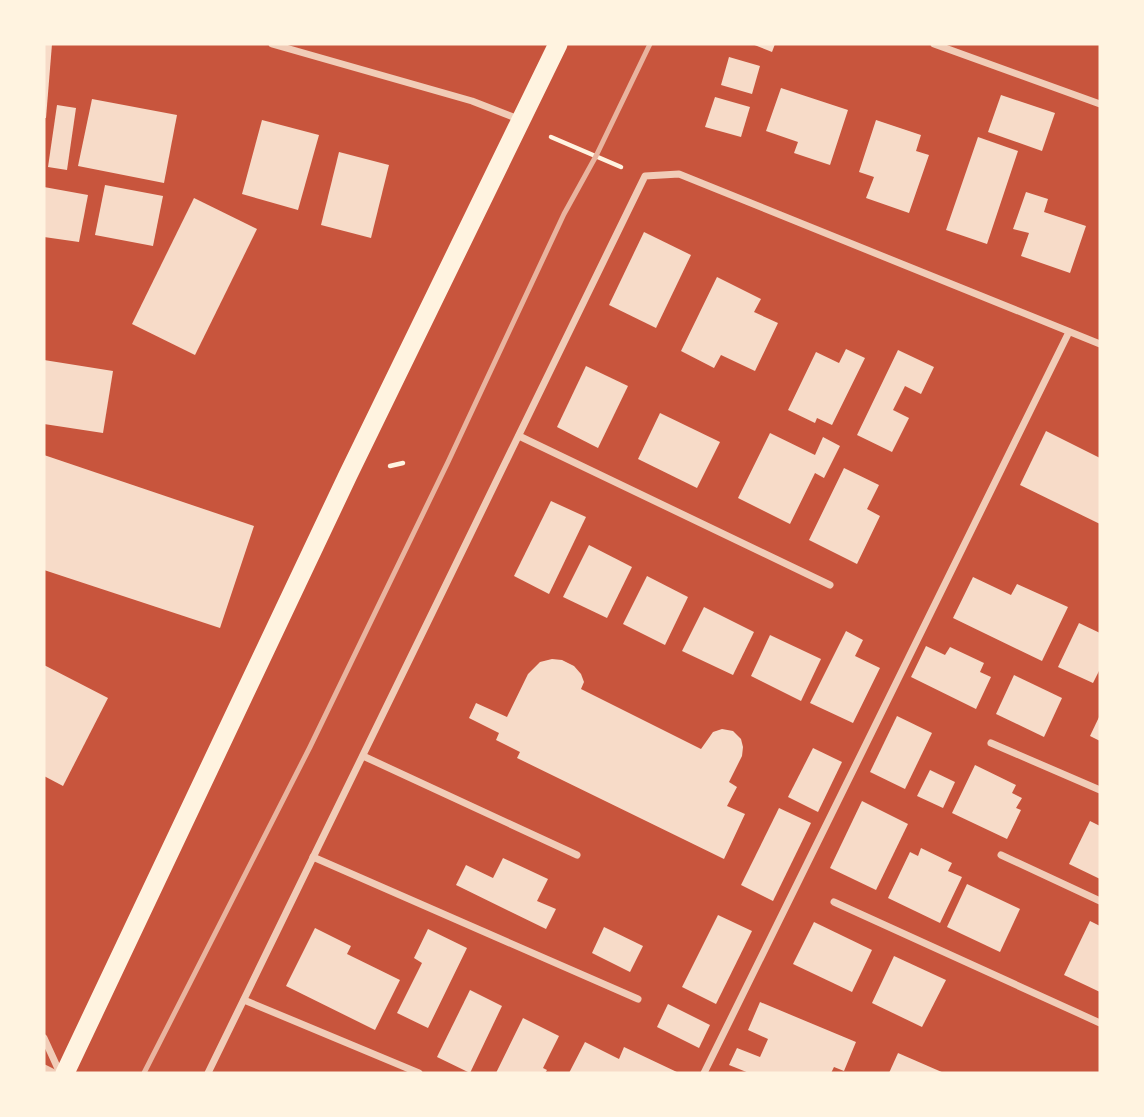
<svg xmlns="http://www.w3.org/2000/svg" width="1144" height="1117" font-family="'Open Sans',sans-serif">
	<rect width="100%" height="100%" fill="#c8553d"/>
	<!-- building -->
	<g fill="#f7dbc8">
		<polygon points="44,44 52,44 46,118 44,118"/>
		<polygon points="752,44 775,44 772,52"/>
		<polygon points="729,57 760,66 752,94 721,85"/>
		<polygon points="781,88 848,110 830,165 794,153 798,142 766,131"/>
		<polygon points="1001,95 1055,113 1042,151 988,132"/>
		<polygon points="715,97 750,107 741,137 705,127"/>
		<polygon points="92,99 177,115 164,183 78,166"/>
		<polygon points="57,105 76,108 67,170 48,167"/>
		<polygon points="262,120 319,135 298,210 242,194"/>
		<polygon points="876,120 921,135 916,151 929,155 909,213 866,198 874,177 859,172"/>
		<polygon points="978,137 1018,151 987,244 946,230"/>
		<polygon points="339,152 389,165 371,238 321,225"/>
		<polygon points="105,185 163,196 153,246 95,235"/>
		<polygon points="44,187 88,195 79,242 44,237"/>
		<polygon points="1026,192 1048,199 1044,212 1086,226 1070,273 1021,256 1029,233 1013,229"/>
		<polygon points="194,198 257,229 195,355 132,324"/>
		<polygon points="644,232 691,255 656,328 609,305"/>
		<polygon points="717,277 761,299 754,312 778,323 755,371 721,355 714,368 681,351"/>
		<polygon points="846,349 865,358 832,425 817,418 815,423 788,410 816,352 839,363"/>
		<polygon points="898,350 934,367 921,394 905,386 893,410 909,418 892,452 857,435"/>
		<polygon points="44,360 113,371 103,433 44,424"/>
		<polygon points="586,366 628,386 598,448 557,427"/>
		<polygon points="660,413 720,442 697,488 638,459"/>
		<polygon points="1046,431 1100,458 1100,524 1020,485"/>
		<polygon points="770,433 815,455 823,437 840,446 824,478 815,473 790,524 738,498"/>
		<polygon points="44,455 254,526 220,628 44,570"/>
		<polygon points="844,468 879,485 867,509 880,516 857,564 809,540"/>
		<polygon points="551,501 586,517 549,594 514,576"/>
		<polygon points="589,545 632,567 607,618 563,597"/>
		<polygon points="647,576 688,597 665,645 623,624"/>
		<polygon points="973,577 1011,595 1017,584 1068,607 1042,661 953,618"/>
		<polygon points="704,607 754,632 733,675 682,651"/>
		<polygon points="1079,623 1100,633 1100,669 1093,683 1058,667"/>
		<polygon points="846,631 863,640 855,656 880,668 853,723 810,703"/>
		<polygon points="770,635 821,659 801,701 751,676"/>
		<polygon points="926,646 945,655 950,647 984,663 980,672 991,677 976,709 911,677"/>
		<polygon points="552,659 562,660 574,666 581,674 584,682 581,689 701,749 713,732 722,729 733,731 741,739 743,747 742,756 729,782 737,787 727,806 745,814 724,859 517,758 520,752 496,740 499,733 469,718 476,703 507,717 528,674 540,662"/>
		<polygon points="44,665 108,698 63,786 44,776"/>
		<polygon points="1014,675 1062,698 1044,737 996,714"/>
		<polygon points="1100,715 1100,741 1090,736"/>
		<polygon points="897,716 932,733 905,789 870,772"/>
		<polygon points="813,748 842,762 818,812 788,797"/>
		<polygon points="975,765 1016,785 1012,793 1022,798 1016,808 1021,810 1007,839 952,813"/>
		<polygon points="930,770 955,782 943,808 917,796"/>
		<polygon points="862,801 908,824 876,890 830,868"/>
		<polygon points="779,808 811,823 773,901 741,885"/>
		<polygon points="1090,821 1100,826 1100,879 1069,864"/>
		<polygon points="921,848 952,863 948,871 962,877 940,923 888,898 910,852 918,856"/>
		<polygon points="503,858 548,879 537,901 556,909 546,929 456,885 466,865 493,878"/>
		<polygon points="967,884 1020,909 1000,952 947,927"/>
		<polygon points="718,915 752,931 716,1004 682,987"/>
		<polygon points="1090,921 1100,926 1100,992 1064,975"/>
		<polygon points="814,922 872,950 852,992 793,964"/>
		<polygon points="604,927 643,946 630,972 592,953"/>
		<polygon points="315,928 351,946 347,954 400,980 375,1030 286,986"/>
		<polygon points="428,929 467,948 428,1028 397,1013 422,963 414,958"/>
		<polygon points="894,956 946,980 922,1027 872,1003"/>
		<polygon points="470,990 502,1006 470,1073 437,1057"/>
		<polygon points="760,1002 856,1042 844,1071 834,1067 831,1073 749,1073 729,1065 737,1048 760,1057 768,1039 748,1030"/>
		<polygon points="668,1004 710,1025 699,1048 657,1027"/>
		<polygon points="523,1018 559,1036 543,1068 547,1070 545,1073 496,1073"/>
		<polygon points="585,1042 619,1059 624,1047 679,1073 569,1073"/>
		<polygon points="898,1053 944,1073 889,1073"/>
	</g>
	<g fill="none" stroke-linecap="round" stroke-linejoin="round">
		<!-- path -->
		<g stroke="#fff3e0" stroke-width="4.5">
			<polyline points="551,137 621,167"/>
			<polyline points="390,466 403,463"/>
		</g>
		<!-- minor -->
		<g stroke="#f1ccb7" stroke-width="7">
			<polyline points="272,44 472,101 521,120"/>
			<polyline points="934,44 1100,104"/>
			<polyline points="519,436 830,585"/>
			<polyline points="991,743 1100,790"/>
			<polyline points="363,756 577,855"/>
			<polyline points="1001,855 1100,901"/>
			<polyline points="313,857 638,999"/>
			<polyline points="834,902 1100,1023"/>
			<polyline points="244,1000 419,1073"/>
			<polyline points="44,1038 60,1073"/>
			<polyline points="44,1068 54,1073"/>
			<polyline points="208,1073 645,176 679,174 1100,344"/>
			<polyline points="704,1073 1069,332"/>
		</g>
		<!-- trunk -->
		<polyline stroke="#fff3e0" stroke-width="19" points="65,1073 348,475 558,44"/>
		<!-- rail -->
		<polyline stroke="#e9b49f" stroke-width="5" points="144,1073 310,747 448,462 564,214 596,156 650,44"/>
	</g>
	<!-- border -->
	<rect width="1144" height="1117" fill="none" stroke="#fff3e0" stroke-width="91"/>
</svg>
